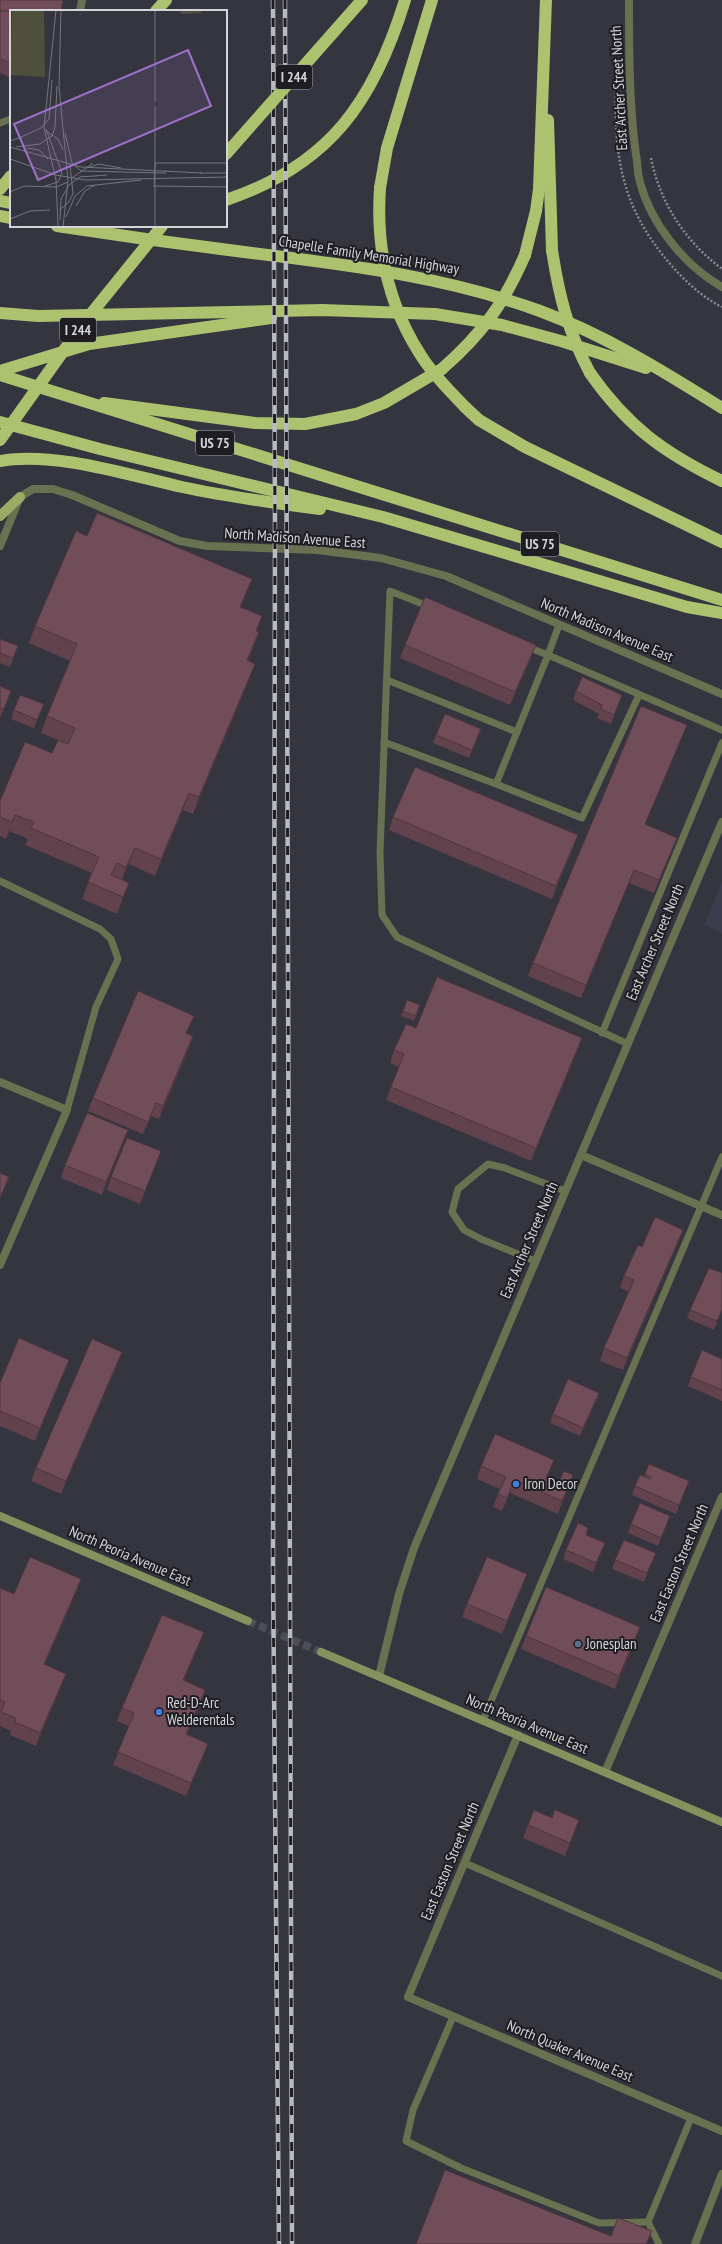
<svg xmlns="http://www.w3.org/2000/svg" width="722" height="2244" font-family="'PT Sans Narrow',sans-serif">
	<rect width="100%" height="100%" fill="#34353f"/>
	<!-- built -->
	<polygon fill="#3b3d4d" points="722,882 722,933 704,925"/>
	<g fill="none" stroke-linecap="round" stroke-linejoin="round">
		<!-- secondary-tunnel -->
		<polyline stroke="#4c4d56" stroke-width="8" stroke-dasharray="8 4" stroke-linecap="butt" points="248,1621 321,1652"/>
		<!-- path -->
		<g stroke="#878890" stroke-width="2.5" stroke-dasharray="2 2" stroke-linecap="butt">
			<path d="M616,84C614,158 621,207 671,265C686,282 702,297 722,307"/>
			<path d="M651,158C660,203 685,241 722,269"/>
		</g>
		<!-- service -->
		<g stroke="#697150" stroke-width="7">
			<polyline points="0,123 11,119"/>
			<polyline points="430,607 390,591 380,852 382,915 397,937 628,1044"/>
			<polyline points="525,646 548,655 559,625"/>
			<polyline points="387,680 517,732"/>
			<polyline points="384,742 496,784 548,655 722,730"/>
			<polyline points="496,784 582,818 639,695"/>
			<polyline points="0,881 100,929 111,939 118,959 96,1007 67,1110"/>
			<polyline points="602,1033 722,743"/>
			<polyline points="535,1261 481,1239 464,1230 452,1212 458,1189 488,1164 505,1168 565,1191"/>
			<polyline points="483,1720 722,1157"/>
			<polyline points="465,1863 722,1976"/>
			<polyline points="453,2017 413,2110 406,2141 461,2168 599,2223 648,2222"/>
			<polyline points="659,2244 648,2222 691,2118"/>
		</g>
		<!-- minor -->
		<g stroke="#697150" stroke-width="8">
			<polyline points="80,11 82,0"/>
			<polyline points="0,1082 67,1110 0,1265"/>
			<polyline points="581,1155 722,1215"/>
			<polyline points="518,1735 408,1997 722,2131"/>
			<polyline points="605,1772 722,1497"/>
			<polyline points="695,2244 722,2174"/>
		</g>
		<!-- tertiary -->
		<g stroke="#697150" stroke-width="8">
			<path d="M629,0C629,52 629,103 636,155C638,163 637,173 640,182C651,224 684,265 722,287"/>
			<polyline points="0,546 20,497 33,489 53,489 72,495 180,541 207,546 317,550 381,558 446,576 722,694"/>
			<polyline points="379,1676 399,1594 414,1548 722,822"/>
		</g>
		<!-- secondary -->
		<g stroke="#85925d" stroke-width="8">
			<polyline points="0,1516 248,1621"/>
			<polyline points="321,1652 722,1822"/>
		</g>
		<!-- primary -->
		<polyline stroke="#9aab66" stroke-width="10" points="0,516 20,497"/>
		<!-- motorway -->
		<g stroke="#adc26e" stroke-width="12">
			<polyline points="156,11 166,0"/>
			<polyline points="548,120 552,250"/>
			<polyline points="380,188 387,148 432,0"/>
			<polyline points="0,189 11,176"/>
			<path d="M226,200C330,165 374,101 405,0"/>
			<polyline points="0,201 11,203"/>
			<polyline points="0,216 11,218"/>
			<path d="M57,226C122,236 187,245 252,253C349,265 447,277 540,311C605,335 663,371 722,408"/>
			<polyline points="525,255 536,211 539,189 546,0"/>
			<polyline points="0,313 38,316 322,310 435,314 502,325 561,341 646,368"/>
			<polyline points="0,371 89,344 271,318"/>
			<path d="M590,373C627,426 664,453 722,481"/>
			<polyline points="0,375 722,600"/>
			<polyline points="104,403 255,423 305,424 356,414 384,403 442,369"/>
			<polyline points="465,407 479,420 525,447 722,542"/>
			<polyline points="0,422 100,449 383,517 687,607 722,613"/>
			<path d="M0,461C54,451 128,475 182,487C228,497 274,503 320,509"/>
		</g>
		<defs>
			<g id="rail">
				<polyline points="273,0 275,530 273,1570 279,2244"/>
				<polyline points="285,0 292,2244"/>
			</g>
		</defs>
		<!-- rail casing -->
		<use href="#rail" stroke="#babbc1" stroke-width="4.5"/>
		<!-- rail -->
		<use href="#rail" stroke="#1d1d22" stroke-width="3" stroke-dasharray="9" stroke-linecap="butt"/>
		<!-- motorway-bridge -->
		<g stroke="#adc26e" stroke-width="12">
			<polyline points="226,154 362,0"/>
			<path d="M380,188C376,247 388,304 420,354C432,374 450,391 465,407"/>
			<path d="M552,250C559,296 568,332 590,373"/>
			<path d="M443,368C483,333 504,303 525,255"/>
			<polyline points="0,440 82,325 162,226"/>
		</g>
	</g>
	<!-- wall -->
	<g fill="#61424d">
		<polygon points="0,0 11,11 11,78 0,73"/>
		<polygon points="87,536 246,595 241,607 262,616 257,631 259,632 248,661 249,680 193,814 183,810 155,876 129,864 122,880 129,883 117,914 82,899 92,873 25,845 28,839 9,831 6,839 0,836 0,801 52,753 58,740 41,733 47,716 70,661 29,643 35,626"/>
		<polygon points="0,639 15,655 10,667 0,663"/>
		<polygon points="405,645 531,658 510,705 400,658"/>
		<polygon points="0,686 11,691 0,718"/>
		<polygon points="576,691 622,695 611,724 597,718 599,714 573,700"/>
		<polygon points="44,704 34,728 11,719 14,710"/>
		<polygon points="436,735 478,738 469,758 433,743"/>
		<polygon points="682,738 645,824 672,850 654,893 629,883 581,998 528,976 533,963"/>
		<polygon points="393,817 573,848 552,899 389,830"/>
		<polygon points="407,1000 419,1010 414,1021 401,1016"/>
		<polygon points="194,1016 187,1033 189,1049 159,1119 151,1116 143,1134 88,1111 93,1098"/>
		<polygon points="416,1028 582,1038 577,1051 531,1161 386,1100 399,1067 390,1063 394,1050"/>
		<polygon points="123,1143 102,1195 61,1178 65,1165"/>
		<polygon points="161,1151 140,1204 107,1190 111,1177"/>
		<polygon points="683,1230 678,1243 623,1370 600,1361 604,1348 629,1292 620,1288 624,1276 642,1247"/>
		<polygon points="690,1310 722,1311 714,1330 687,1318"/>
		<polygon points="722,1359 722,1401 688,1386 691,1377"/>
		<polygon points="69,1360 64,1373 35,1441 0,1426 0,1383"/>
		<polygon points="117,1365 61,1494 31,1481 36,1468"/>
		<polygon points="599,1393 596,1402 580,1436 550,1423 553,1414"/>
		<polygon points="649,1464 689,1481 676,1514 632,1495 635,1486 644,1477"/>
		<polygon points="481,1466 549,1473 547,1478 558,1484 571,1480 558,1514 510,1493 502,1511 493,1507 500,1489 477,1479"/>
		<polygon points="670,1516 658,1546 628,1533 631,1524"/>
		<polygon points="586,1535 605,1543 593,1572 563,1559 566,1550"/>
		<polygon points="656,1553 644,1582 612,1569 615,1560"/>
		<polygon points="527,1574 522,1587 502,1634 462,1617 467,1604"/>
		<polygon points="81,1579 76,1592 45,1664 61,1687 36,1746 10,1735 11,1731 0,1726 0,1588 14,1594"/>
		<polygon points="640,1627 636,1640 615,1689 521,1649 526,1636"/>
		<polygon points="204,1632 199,1645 184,1680 205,1690 201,1702 187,1735 203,1757 186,1796 113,1765 129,1726 117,1721 122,1708"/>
		<polygon points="552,1818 579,1820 565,1856 523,1838 528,1825"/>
	</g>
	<!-- shaded-wall -->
	<g fill="#4f363e">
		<polygon points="252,579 246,595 234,623 240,607"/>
		<polygon points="259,632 253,649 241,677 247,660"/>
		<polygon points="536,645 531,658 510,705 515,692"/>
		<polygon points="255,664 249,680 193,814 199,797"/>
		<polygon points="687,725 682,738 640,837 645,824"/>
		<polygon points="481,729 478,738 469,758 472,750"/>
		<polygon points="189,793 183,810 155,876 161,859"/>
		<polygon points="15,815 6,839 12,822"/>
		<polygon points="578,835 573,848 552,899 556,886"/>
		<polygon points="677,838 672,850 654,893 659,880"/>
		<polygon points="135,848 129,864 120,884 126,867"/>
		<polygon points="634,870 629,883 581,998 586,985"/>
		<polygon points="129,883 123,900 117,914 123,897"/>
		<polygon points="193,1036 189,1049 159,1119 163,1106"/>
		<polygon points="582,1038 577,1051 531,1161 536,1148"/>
		<polygon points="156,1103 151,1116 143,1134 148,1122"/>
		<polygon points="128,1130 123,1143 102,1195 106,1182"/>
		<polygon points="683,1230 678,1243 623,1370 627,1358"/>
		<polygon points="722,1310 722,1311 714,1330 717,1321"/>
		<polygon points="122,1352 117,1365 61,1494 66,1481"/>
		<polygon points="69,1360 64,1373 35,1441 40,1428"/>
		<polygon points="599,1393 596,1402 580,1436 583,1428"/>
		<polygon points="554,1460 549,1473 541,1491 546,1478"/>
		<polygon points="515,1480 510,1493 502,1511 507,1498"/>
		<polygon points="689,1481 686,1489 676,1514 679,1505"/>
		<polygon points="568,1488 558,1514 562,1501"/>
		<polygon points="670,1516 667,1525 658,1546 661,1538"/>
		<polygon points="605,1543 602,1552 593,1572 596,1563"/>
		<polygon points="527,1574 522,1587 502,1634 507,1621"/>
		<polygon points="81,1579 76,1592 39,1677 44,1664"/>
		<polygon points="640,1627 636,1640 615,1689 619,1676"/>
		<polygon points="204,1632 199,1645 179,1693 183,1680"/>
		<polygon points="66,1674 61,1687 36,1746 40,1733"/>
		<polygon points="205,1690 201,1702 182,1747 186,1734"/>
		<polygon points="208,1744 203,1757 186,1796 191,1783"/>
		<polygon points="579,1820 575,1833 565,1856 570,1843"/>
	</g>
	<!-- building -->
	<g fill="#714d59" stroke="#4f363e">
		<polygon points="0,0 63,0 61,11 1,11 0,12"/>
		<polygon points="1,11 26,11 11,11 11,63 0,59 0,13"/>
		<polygon points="97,513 252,579 240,607 262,616 256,631 259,632 247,660 255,664 199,797 189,793 161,859 135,848 126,867 117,863 111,875 129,883 123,897 88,882 99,857 31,828 34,822 15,815 12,822 0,817 0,801 25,742 52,753 58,740 68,744 75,728 47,716 77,644 35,626 76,531 87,536"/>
		<polygon points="425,597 536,645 515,692 405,645"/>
		<polygon points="0,639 18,646 13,658 0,653"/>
		<polygon points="582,677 622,695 614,715 601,709 602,705 576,691"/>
		<polygon points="0,686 11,691 4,709 0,708"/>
		<polygon points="20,695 44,704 37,720 14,710"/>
		<polygon points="641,706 687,725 645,824 677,838 659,880 634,870 586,985 533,963"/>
		<polygon points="445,714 481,729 472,750 436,735"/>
		<polygon points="415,767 578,835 556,886 393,817"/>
		<polygon points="437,977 582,1038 536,1148 391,1087 404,1054 394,1050 406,1024 416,1028"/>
		<polygon points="138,991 194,1016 186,1033 193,1036 163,1106 156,1103 148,1122 93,1098"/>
		<polygon points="407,1000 420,1005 415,1016 403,1011"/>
		<polygon points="87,1113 128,1130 106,1182 65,1165"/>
		<polygon points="127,1138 161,1151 145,1191 111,1177"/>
		<polygon points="0,1173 9,1177 0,1198"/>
		<polygon points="655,1217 683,1230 627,1358 604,1348 634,1280 624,1276 638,1245 642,1247"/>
		<polygon points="709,1268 722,1273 722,1310 717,1321 690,1310"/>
		<polygon points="19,1338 69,1360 40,1428 0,1411 0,1383"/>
		<polygon points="92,1339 122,1352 66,1481 36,1468"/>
		<polygon points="702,1350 722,1359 722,1390 691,1377"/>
		<polygon points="568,1379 599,1393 583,1428 553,1414"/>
		<polygon points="495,1434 554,1460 546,1478 568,1488 562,1501 515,1480 507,1498 498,1494 506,1477 481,1466"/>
		<polygon points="649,1464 689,1481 679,1505 635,1486 640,1475 650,1479 651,1477 645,1474"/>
		<polygon points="564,1471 573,1475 567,1488 558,1484"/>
		<polygon points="640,1503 670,1516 661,1538 631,1524"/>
		<polygon points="578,1523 588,1528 586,1535 605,1543 596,1563 566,1550"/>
		<polygon points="624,1540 656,1553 647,1573 615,1560"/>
		<polygon points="30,1557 81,1579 44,1664 66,1674 40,1733 15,1722 16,1718 1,1712 5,1702 0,1699 0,1588 14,1594"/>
		<polygon points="487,1557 527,1574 507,1621 467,1604"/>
		<polygon points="546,1587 640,1627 619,1676 526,1636"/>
		<polygon points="162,1615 204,1632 183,1680 205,1690 186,1734 208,1744 191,1783 118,1752 134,1713 122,1708"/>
		<polygon points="534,1810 552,1818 555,1810 579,1820 570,1843 528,1825"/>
		<polygon points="445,2170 611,2236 618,2218 652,2231 646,2244 416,2244"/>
	</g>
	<!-- markers -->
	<g fill="#3f7fe0" stroke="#1d1d22" stroke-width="1.5">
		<circle cx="516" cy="1484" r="4"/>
		<circle cx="159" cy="1712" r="4"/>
	</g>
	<circle fill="#5c6f8a" stroke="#1d1d22" stroke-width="1.5" cx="578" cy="1644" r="4"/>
	<g text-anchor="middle" stroke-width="4" stroke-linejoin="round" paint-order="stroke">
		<!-- shield labels -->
		<g fill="#1d1d22" stroke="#9d9ea4" stroke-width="1">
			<rect x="276" y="65" width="36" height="24" rx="3"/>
			<rect x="60" y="318" width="36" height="24" rx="3"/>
			<rect x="196" y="431" width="38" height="24" rx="3"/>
			<rect x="521" y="532" width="38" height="24" rx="3"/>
		</g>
		<g font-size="14" font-weight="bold" fill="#d4d5db">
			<text x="294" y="82">I 244</text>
			<text x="78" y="335">I 244</text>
			<text x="215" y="448">US 75</text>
			<text x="540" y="549">US 75</text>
		</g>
		<!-- street labels -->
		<g font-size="15" fill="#d4d5db" stroke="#1d1d22">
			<text transform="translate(619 88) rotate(-93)" y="5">East Archer Street North</text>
			<text transform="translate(369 255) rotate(9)" y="5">Chapelle Family Memorial Highway</text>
			<text transform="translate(295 538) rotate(4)" y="5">North Madison Avenue East</text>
			<text transform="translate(607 630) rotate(23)" y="5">North Madison Avenue East</text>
			<text transform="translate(655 942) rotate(-67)" y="5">East Archer Street North</text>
			<text transform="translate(529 1240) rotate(-67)" y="5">East Archer Street North</text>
			<text transform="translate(130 1556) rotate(23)" y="5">North Peoria Avenue East</text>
			<text transform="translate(679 1563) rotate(-67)" y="5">East Easton Street North</text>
			<text transform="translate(527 1724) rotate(23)" y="5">North Peoria Avenue East</text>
			<text transform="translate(450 1861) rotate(-67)" y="5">East Easton Street North</text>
			<text transform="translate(570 2051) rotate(23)" y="5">North Quaker Avenue East</text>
		</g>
		<!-- poi labels -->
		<g font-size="15" fill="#d4d5db" stroke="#1d1d22" text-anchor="start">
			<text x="524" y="1489">Iron Decor</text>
			<text x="586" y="1649">Jonesplan</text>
			<text x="167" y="1708">Red-D-Arc<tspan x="167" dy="17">Welderentals</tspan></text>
		</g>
	</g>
	<!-- overview -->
	<g transform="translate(10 10)">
		<rect width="217" height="217" fill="#34353f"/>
		<path d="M170,0H191V3L171,4ZM2,1H34L35,67L0,65Z" fill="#4e503b"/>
		<path fill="none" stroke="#74757d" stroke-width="1" d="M46,0L34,118L46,170L48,217M51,0L49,77L58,170L53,217M145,0V91M36,121L48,129L53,140M55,123L62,153L71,161L156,163M11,127L31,118L39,109L42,70M0,131L12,127M0,137L71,157L192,163M6,137L30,134L42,126L45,117L47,76M17,138L29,140L38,149M0,149L46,165L75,170L217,167M145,153H217M145,153V217M145,153V97M77,158L89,154L111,158M190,163H217M62,168L83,153M35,176L48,172L52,163L36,119M144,176L217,177M144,177L145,153M0,182L14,176L46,177L58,172M66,196L75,181L85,175M49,200L58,193L63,184L60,154M56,207L65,186L77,176L131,170M0,209L20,201L40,200M50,210L51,189L59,175L70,167L97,165"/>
		<path fill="#9f70ca" fill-opacity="0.15" stroke="#9f70ca" stroke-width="2" d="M178,40L201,96L28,170L4,114Z"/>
		<rect width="217" height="217" fill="none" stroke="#d4d5db" stroke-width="2"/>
	</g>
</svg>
